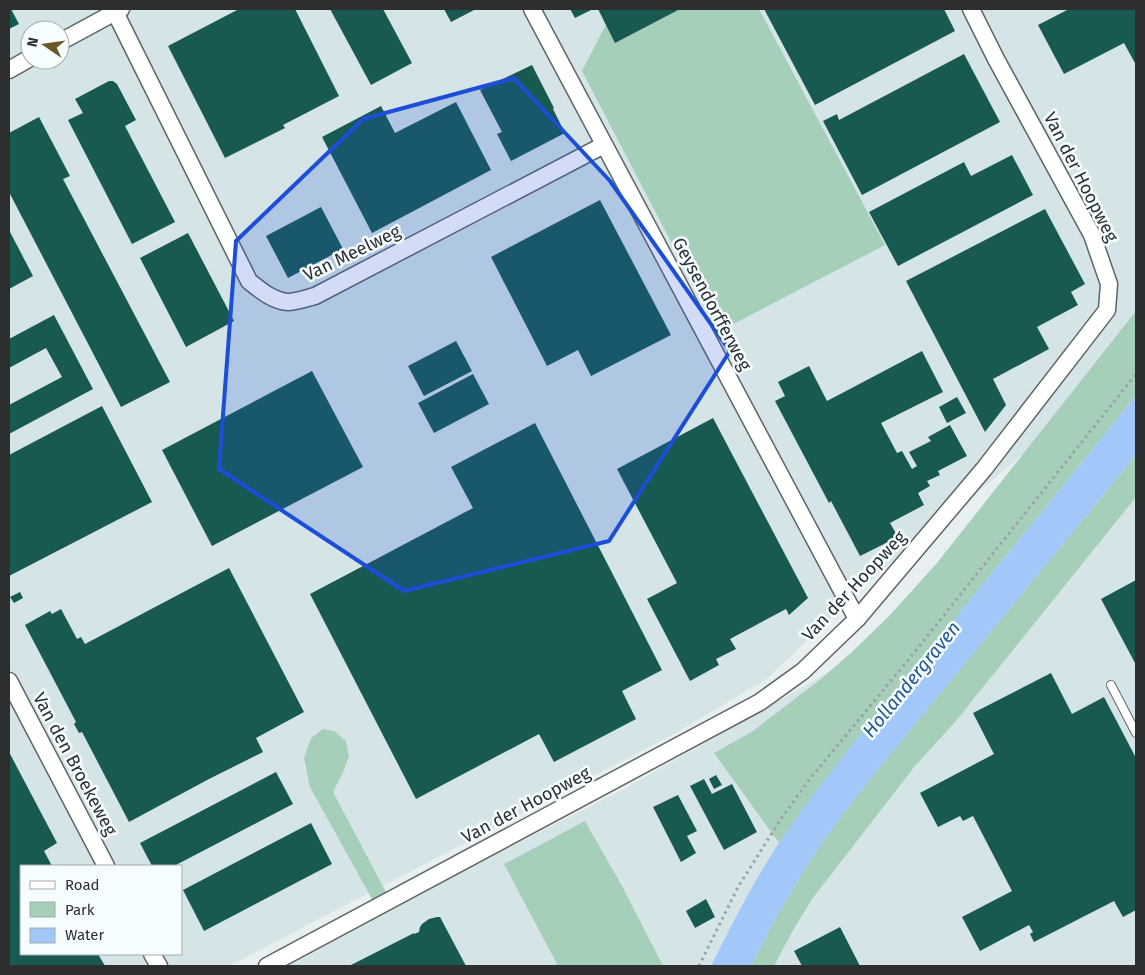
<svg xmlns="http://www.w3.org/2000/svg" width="1145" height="975" font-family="'Fira Sans',sans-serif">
	<rect width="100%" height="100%" fill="#e8eff1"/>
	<!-- built -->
	<g fill="#d5e5e7" fill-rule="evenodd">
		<path d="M9,9H1136V336L1085,403L865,585L767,679L674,734L229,966H9ZM30,30H60V60H30ZM21,866H181V954H21Z"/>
		<polygon points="1136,469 1136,966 278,966 624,789 1093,521"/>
	</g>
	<!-- green -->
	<g fill="#a5cfb8">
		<polygon points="614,9 759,9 885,245 718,332 582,71"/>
		<polygon points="1136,311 1136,396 847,751 779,843 714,753 753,731 822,678 852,652 890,615 937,563"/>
		<path d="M1136,455V497L955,722L915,766L812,899L792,932L774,966H751C772,923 797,880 824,840C842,815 861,791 880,767Z"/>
		<polygon points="323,729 334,731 346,741 349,756 344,770 333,792 387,894 373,901 310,787 304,758 311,738"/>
		<polygon points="585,821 622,886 663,966 558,966 504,864"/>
	</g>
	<!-- water -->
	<path fill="#a1c8f9" d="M1136,396V455L880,767C861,791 842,815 824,840C797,880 772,923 751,966H711C732,924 753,882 779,843C800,811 824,781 847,751Z"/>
	<!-- building -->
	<g fill="#185952">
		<polygon points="9,9 11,9 19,24 9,29"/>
		<polygon points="239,9 295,9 339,96 283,125 285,128 225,158 168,46"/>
		<polygon points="330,9 383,9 412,63 371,85"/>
		<polygon points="444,9 476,9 451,22"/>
		<polygon points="570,9 593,9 575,18"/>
		<polygon points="598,9 680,9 615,43"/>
		<polygon points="764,9 944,9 955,31 815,105"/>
		<polygon points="1069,9 1136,9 1136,65 1124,43 1064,74 1038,25"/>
		<polygon points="964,54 1000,122 862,195 823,121 837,114 839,120"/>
		<polygon points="532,65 554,108 553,109 565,133 511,161 497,134 502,132 480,90"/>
		<polygon points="109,81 113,81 117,84 136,120 125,126 175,222 132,244 68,120 83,113 75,99"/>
		<polygon points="456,102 491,170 372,233 322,137 381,106 395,133"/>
		<polygon points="39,117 70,176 63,179 170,382 121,407 9,192 9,133"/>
		<polygon points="1012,155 1033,195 898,266 869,212 964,162 971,176"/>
		<polygon points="600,200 671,335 591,376 578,350 547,366 491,257"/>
		<polygon points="321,207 343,249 288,278 266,236"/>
		<polygon points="1045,209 1085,284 1071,292 1078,305 1037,327 1049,349 993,379 1006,405 985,432 906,281"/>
		<polygon points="9,230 33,276 9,289"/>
		<polygon points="188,233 234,321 186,347 140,258"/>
		<polygon points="54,315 93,389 9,434 9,405 62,377 46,348 9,368 9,339"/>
		<polygon points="456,341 472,371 424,396 408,366"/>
		<polygon points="922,351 943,392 881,423 897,453 902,451 912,469 917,466 909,452 931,441 928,437 950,425 967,456 938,471 940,475 927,481 930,486 918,493 924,505 890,523 898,537 860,556 831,501 829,503 775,401 785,396 778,382 809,366 827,401"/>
		<polygon points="312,371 363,467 212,546 162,450"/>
		<polygon points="473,374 489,404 434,433 418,403"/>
		<polygon points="957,397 966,413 947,423 939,407"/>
		<polygon points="102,406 152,502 9,576 9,455"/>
		<polygon points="713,418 808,598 789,615 786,609 730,639 736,649 716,659 719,665 690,681 647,599 677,583 617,469"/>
		<polygon points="535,423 662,670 622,691 636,719 554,762 539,734 416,799 310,594 473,508 451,467"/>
		<polygon points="229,568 304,712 256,738 263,752 209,779 129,822 82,732 79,733 74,724 76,722 25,625 50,611 52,614 61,609 77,639 81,637 85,644"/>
		<polygon points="1136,580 1136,665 1101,599"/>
		<polygon points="20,592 23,598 14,603 10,597"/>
		<polygon points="1051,673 1072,714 1104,697 1136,758 1136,910 1123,917 1114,901 1034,942 1030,934 1033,932 1029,925 980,951 962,917 1012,891 973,816 963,821 960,816 938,827 920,793 994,754 973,713"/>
		<polygon points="9,752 57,843 44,851 52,866 21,866 21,954 98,954 105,966 9,966"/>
		<polygon points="276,772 293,804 174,866 152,866 140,843"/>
		<polygon points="716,775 722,785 714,789 709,779"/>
		<polygon points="704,779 712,794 732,784 757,832 724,850 690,786"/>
		<polygon points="678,795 697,831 687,836 696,853 681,862 653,807"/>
		<polygon points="311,823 332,864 204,931 183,890"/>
		<polygon points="706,899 715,917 695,928 686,911"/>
		<polygon points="437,917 440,917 466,966 349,966 414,933 414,934 419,932 420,927 422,924 429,919"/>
		<polygon points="840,927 860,966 802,966 794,951"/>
	</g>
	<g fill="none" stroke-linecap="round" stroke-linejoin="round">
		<defs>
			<polyline id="lane" points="1111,685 1136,733"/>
			<g id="street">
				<polyline points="532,9 857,619"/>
				<path d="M115,12L249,281C260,290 273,301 288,302C296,302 307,298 315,296L604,145"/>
				<polyline points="60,42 121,9"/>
				<polyline points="9,70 30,58"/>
				<polyline points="9,681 106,866"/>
				<polyline points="152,954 159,966"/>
				<polyline points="267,966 760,702 803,671 857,619 984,469 1107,310 1109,284 1092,235 996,59 971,9"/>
			</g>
		</defs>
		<!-- lane casing -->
		<use href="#lane" stroke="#5f6566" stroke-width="10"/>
		<!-- street casing -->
		<use href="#street" stroke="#5f6566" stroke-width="19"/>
		<!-- path -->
		<polyline stroke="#9ba0a2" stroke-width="3" stroke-dasharray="2.5 4" stroke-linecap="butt" points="699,966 738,887 781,819 809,780 909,659 1136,374"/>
		<!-- lane -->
		<use href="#lane" stroke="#fff" stroke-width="8"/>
		<!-- street -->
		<use href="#street" stroke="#fff" stroke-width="16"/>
	</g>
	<!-- marked area -->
	<path fill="#1d4ed8" fill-opacity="0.2" stroke="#1d4ed8" stroke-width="4" stroke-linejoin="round" d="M514,78L610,181L730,351L609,541L404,591L219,469L236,241L363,119Z"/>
	<g text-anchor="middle" stroke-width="5" stroke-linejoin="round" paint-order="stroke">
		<!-- street labels -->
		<g font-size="18" fill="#2c2e2f" stroke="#f6fdfe">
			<text transform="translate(1081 177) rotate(63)" y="6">Van der Hoopweg</text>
			<text transform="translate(352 253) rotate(-26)" y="6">Van Meelweg</text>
			<text transform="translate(712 304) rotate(62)" y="6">Geysendorfferweg</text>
			<text transform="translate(854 586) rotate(-47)" y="6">Van der Hoopweg</text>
			<text transform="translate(75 764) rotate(62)" y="6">Van den Broekeweg</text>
			<text transform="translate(526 805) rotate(-28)" y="6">Van der Hoopweg</text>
		</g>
		<!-- water labels -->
		<g font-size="19" font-style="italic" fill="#255793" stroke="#f6fdfe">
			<text transform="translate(911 679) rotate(-51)" y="7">Hollandergraven</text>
		</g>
	</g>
	<!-- border -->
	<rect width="1145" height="975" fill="none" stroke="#2c2e2f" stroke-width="20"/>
	<!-- legend -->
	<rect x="20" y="865" width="162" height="90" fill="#f6fdfe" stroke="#a5aaab"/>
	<rect x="30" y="881" width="25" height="8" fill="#ffffff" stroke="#a5aaab"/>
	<text x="65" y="890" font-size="15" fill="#2c2e2f">Road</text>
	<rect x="30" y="902" width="25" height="15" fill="#a5cfb8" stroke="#a5aaab"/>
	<text x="65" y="915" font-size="15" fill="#2c2e2f">Park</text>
	<rect x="30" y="928" width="25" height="15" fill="#a1c8f9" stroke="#a5aaab"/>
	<text x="65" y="940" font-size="15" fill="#2c2e2f">Water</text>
	<!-- north arrow -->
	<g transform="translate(45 45) rotate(283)"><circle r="24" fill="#f6fdfe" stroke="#a5aaab"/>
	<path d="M0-4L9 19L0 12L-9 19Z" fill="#695926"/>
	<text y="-8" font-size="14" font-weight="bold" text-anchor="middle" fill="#2c2e2f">N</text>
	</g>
</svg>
